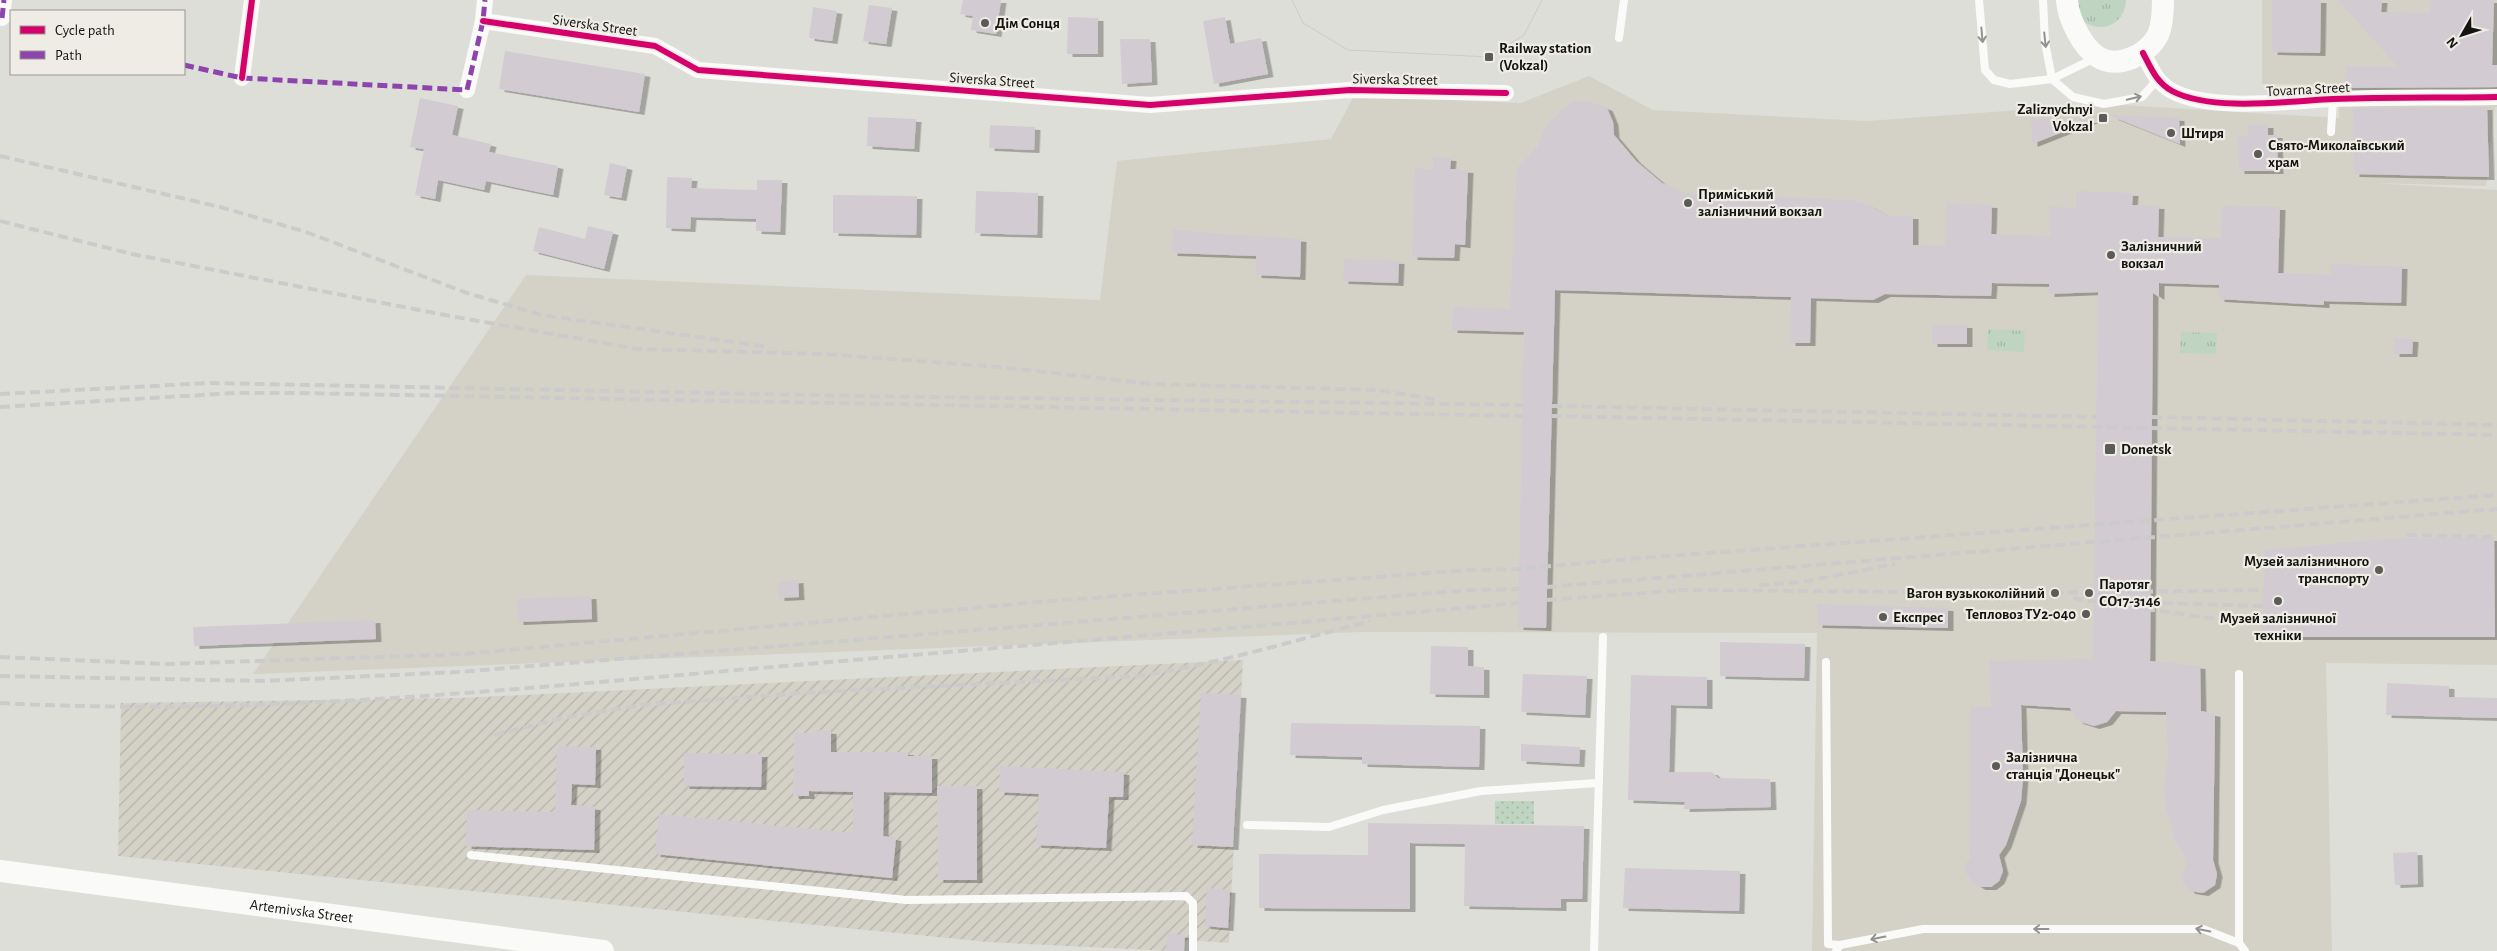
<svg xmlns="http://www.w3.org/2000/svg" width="2497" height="951" font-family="'Alegreya Sans',sans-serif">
	<defs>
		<pattern id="industrial-furrows" width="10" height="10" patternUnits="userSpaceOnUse" patternTransform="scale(1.25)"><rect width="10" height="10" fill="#d4d2c7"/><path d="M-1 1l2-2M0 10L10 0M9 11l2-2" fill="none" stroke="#b5b3aa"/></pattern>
		<pattern id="grass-tufts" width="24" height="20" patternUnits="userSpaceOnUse" patternTransform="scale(1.25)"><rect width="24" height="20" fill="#bfd5c1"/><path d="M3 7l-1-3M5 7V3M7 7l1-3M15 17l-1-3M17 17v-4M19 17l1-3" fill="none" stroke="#a3b6a5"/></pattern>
		<pattern id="park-dots" width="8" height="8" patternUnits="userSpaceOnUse" patternTransform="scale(1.25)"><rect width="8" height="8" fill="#bfd5c1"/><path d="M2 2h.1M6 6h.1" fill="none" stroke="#a3b6a5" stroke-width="1.8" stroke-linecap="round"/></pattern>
		<filter id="shadow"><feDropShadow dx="5.5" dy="3" stdDeviation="0" flood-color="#0004"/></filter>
	</defs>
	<rect width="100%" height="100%" fill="#deded9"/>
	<!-- built -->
	<polygon fill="#d4d2c7" points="2262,0 2497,0 2497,107 2495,107 2486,186 2372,183 2497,190 2497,665 2326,663 2332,951 1812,951 1817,633 1362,632 253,674 526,275 1100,300 1117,161 1331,139 1354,96 1521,103 1589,76 1653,110 1867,121 2104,104 2339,118 2339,85 2262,84"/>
	<!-- industrial -->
	<polygon fill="url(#industrial-furrows)" points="1243,660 1229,943 1186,940 1185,951 1170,951 988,942 118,856 121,703 460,698"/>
	<!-- grass -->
	<g fill="url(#grass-tufts)">
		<path d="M2075,0H2126C2125,25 2100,35 2082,20Z"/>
		<polygon points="1988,329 2025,331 2024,352 1987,350"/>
		<polygon points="2181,332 2217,333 2216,354 2180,353"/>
	</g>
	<!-- park -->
	<rect fill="url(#park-dots)" x="1495" y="801" width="39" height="23"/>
	<!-- building -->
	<g fill="#d2cbd2" filter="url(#shadow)">
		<polygon points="963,0 1001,0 996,34 971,30 973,16 960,14"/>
		<polygon points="2272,0 2321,0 2320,53 2272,52"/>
		<polygon points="2338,0 2382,0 2381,12 2430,13 2431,0 2494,0 2492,65 2497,65 2497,87 2346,88 2346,66 2397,66"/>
		<polygon points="869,5 892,8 886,44 863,41"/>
		<polygon points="813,7 837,11 832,41 809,38"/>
		<polygon points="1068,17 1098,18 1098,54 1067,54"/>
		<polygon points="1225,17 1230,44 1261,38 1268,74 1214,84 1203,21"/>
		<polygon points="1120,39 1150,39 1152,82 1122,84"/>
		<polygon points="505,51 645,74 639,112 499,89"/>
		<polygon points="420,98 458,106 452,135 491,144 489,152 558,166 553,195 486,181 484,190 438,180 435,199 415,195 424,149 410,147"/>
		<polygon points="1573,102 1591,102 1607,108 1613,122 1614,135 1636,161 1662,183 1687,194 1851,200 1869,205 1888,216 1913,216 1913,245 1945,246 1947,203 1992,205 1991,234 2050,236 2050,207 2076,208 2076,191 2133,193 2132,205 2159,206 2158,237 2221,238 2222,206 2280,207 2278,273 2331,274 2331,264 2402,266 2401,303 2324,301 2324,305 2219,299 2219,285 2159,283 2159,297 2153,293 2150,661 2200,666 2201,711 2215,714 2213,860 2217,874 2215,885 2203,893 2190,891 2183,883 2182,874 2187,861 2175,840 2166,808 2164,784 2168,755 2166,712 2116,711 2107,722 2094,726 2078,721 2070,708 2021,705 2023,777 2021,801 2006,845 1999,855 2003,871 1999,881 1991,887 1980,887 1972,882 1965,871 1966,863 1970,858 1971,707 1991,707 1990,661 2093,659 2098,292 2049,294 2049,284 1992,283 1991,296 1885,294 1873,300 1811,298 1810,343 1790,343 1791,297 1555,290 1546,628 1518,627 1524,332 1452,330 1453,307 1510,309 1517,168 1538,146 1544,130 1556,115"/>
		<polygon points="2487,107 2489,177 2354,174 2353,108"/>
		<polygon points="2113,115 2179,118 2180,144 2113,117"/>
		<polygon points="868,117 916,119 914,149 867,146"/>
		<polygon points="2047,118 2093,120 2032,144 2031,119"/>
		<polygon points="990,125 1035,127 1034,150 989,148"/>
		<polygon points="2248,125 2268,125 2268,135 2277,135 2278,171 2239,171 2238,136 2248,136"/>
		<polygon points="1433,157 1451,158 1450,169 1468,170 1465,245 1455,244 1454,258 1412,257 1415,168 1433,169"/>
		<polygon points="610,163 627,167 621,198 604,195"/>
		<polygon points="667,177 692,178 691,188 757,190 757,180 782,180 780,232 756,231 756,219 691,217 690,229 666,228"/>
		<polygon points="976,191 1038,193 1037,235 975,233"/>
		<polygon points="833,195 917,196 916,235 833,233"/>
		<polygon points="588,226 613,232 604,269 533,251 539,227 585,239"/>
		<polygon points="1173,230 1301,239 1300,277 1256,275 1256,256 1172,253"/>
		<polygon points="1344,259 1399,261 1398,283 1343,281"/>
		<rect x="1932" y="325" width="35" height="19"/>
		<polygon points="2395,338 2413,339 2412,354 2394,354"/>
		<polygon points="2395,538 2494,538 2495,637 2262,637 2265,550"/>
		<polygon points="798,580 799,597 779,598 778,582"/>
		<polygon points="591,596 592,619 518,622 517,599"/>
		<polygon points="1817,604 1948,608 1948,628 1817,625"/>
		<polygon points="375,620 376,639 194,646 193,627"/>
		<polygon points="1720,642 1805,644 1804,678 1720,676"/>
		<polygon points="1431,646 1468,647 1468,666 1484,667 1484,695 1430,694"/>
		<polygon points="1523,674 1587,676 1585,715 1521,712"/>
		<polygon points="1631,675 1707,677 1707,706 1671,705 1669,772 1712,772 1718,778 1770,779 1771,807 1684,809 1685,802 1628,800"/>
		<polygon points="2387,683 2449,686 2449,697 2497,698 2497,718 2386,715"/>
		<polygon points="1201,693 1241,695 1233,847 1192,845"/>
		<polygon points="1291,723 1480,726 1479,767 1362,764 1362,757 1290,755"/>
		<polygon points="816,730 831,731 831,752 908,752 908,756 932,756 932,793 884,792 883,836 896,838 892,878 655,854 659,814 853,833 853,792 809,791 809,796 793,796 794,733 815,733"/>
		<polygon points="1521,744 1580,747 1579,764 1521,761"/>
		<polygon points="557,746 596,747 595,785 572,784 571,805 595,807 594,850 466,846 467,810 555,812"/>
		<polygon points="684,753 762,754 761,787 684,786"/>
		<polygon points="1000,766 1124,772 1123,797 1109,797 1106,848 1036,845 1039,794 999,792"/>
		<polygon points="937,786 977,786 977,880 938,880"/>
		<polygon points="1368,823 1584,826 1582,899 1561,899 1561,908 1464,906 1465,844 1410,843 1410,909 1259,908 1259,854 1368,855"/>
		<polygon points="2417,852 2418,884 2395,885 2393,853"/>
		<polygon points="1625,868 1740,871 1739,911 1623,908"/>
		<polygon points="1207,888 1230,890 1228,928 1205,926"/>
		<polygon points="1167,934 1185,935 1184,951 1166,951"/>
	</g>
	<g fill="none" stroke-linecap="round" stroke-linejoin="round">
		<!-- lane -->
		<g stroke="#fafaf9" stroke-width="8">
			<polyline points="1979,0 1985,70 1994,80 2010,84 2052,79 2095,58"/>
			<polyline points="2043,0 2045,42 2052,79 2073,97 2104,104 2142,97 2157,80"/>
			<polyline points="1619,38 1624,0"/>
			<polyline points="2331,132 2333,99"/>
			<polyline points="1826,662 1828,944 1840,945"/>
			<polyline points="1247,825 1329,827 1383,810 1481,791 1597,783"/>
			<polyline points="471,855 906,900 1186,896 1193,903 1193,951"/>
			<polyline points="2239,943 2239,674"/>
			<polyline points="1594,951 1603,637"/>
			<polyline points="1836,951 1840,945 1923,929 2203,929 2239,943 2245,951"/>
		</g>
		<!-- street -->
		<g stroke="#fafaf9" stroke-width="16">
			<polyline points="2,18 4,0"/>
			<polyline points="483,21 655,46 698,70 1150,105 1350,90 1506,93"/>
			<path d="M2143,53C2151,68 2156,82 2172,91C2211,112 2290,101 2333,99C2388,97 2443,98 2497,97"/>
			<polyline points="242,78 252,0"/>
			<polyline points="467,90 483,21 485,0"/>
		</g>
		<!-- secondary -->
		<g stroke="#fafaf9" stroke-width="22">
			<path d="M2067,0C2068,18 2082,47 2098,57C2118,70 2148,54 2158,35C2162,26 2163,10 2163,0"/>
			<path id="s1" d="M0,871L603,951"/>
		</g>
		<!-- tram -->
		<polyline stroke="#cbcbcb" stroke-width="1" points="1292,0 1303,23 1348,50 1489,57 1524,35 1542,0"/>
		<!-- rail -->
		<g stroke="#cbcbcb" stroke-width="4" stroke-dasharray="10 5" stroke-linecap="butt">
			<polyline points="0,156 220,207 306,232 467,293 541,315 769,347"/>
			<polyline points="0,221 132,254 450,316 638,349 824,354 999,367 1153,384 1377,390 1440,400"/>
			<polyline points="0,394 210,383 860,396 1523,405"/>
			<polyline points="1552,406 2096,417"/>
			<polyline points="0,407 235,393 296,393 1523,416"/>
			<polyline points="1552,416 2497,435"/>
			<polyline points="2152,417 2497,425"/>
			<polyline points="2407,535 2497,537"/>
			<polyline points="1759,585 1802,582 1895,564"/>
			<polyline points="1547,587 2497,509"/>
			<polyline points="1678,590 2025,593 2264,590"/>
			<polyline points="2073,598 2091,601 2263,606"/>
			<polyline points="1547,600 1684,590"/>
			<polyline points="2145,609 2263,625"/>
			<polyline points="0,657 166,664 464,654 1050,601 1470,570 1519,569 1640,558 2497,495"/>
			<polyline points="0,676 264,681 458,672 1471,590 1519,589"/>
			<path d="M0,703C242,716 485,692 726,671C990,648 1254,627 1518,603"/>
			<path d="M494,735L563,718L643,705L802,693L1138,676C1217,664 1293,641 1370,621"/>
		</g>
		<!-- quiet -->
		<g stroke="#8e44ad" stroke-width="5" stroke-dasharray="10 5" stroke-linecap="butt">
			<polyline points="2,18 4,0"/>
			<polyline points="184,65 242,78 467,90 483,21 485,0"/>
		</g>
		<defs>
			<g id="cycleway">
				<polyline points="483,21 655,46 698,70 1150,105 1350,90 1506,93"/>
				<path d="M2143,53C2151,68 2156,82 2172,91C2211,112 2290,101 2333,99C2388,97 2443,98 2497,97"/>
				<polyline points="242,78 252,0"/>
			</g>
		</defs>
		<!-- cycleway casing -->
		<use href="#cycleway" stroke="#eeece4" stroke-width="9"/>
		<!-- cycleway -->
		<use href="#cycleway" stroke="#d6006c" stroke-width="6"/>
	</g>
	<!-- one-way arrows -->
	<defs><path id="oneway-shaft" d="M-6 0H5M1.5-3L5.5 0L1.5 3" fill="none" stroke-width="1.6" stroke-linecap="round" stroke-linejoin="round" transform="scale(1.25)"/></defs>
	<g stroke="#929291">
		<use href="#oneway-shaft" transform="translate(1982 35) rotate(85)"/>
		<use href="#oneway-shaft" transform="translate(2045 40) rotate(84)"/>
		<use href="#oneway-shaft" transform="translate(2134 98) rotate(-13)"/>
		<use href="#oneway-shaft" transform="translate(2041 929) rotate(-180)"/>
		<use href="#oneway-shaft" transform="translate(2203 930) rotate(-169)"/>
		<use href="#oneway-shaft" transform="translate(1878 938) rotate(169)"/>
	</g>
	<!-- markers -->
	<g fill="#5b5b57" stroke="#eeece4" stroke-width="2">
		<circle cx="985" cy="23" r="5"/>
		<rect x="1484" y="52" width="10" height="10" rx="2.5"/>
		<rect x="2098" y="113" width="10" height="10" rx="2.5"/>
		<circle cx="2171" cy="133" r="5"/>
		<circle cx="2258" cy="154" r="5"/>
		<circle cx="1688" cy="203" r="5"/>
		<circle cx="2111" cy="255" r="5"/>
		<rect x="2104" y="443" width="12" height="12" rx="2.5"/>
		<circle cx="2379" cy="570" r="5"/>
		<circle cx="2055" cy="593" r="5"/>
		<circle cx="2089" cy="593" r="5"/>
		<circle cx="2278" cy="601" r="5"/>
		<circle cx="2086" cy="614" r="5"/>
		<circle cx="1883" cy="617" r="5"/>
		<circle cx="1996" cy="766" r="5"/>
	</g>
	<g text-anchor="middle" stroke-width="4.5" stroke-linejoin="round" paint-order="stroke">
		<!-- poi labels -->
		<g font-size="15" font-weight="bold" fill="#141411" stroke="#eeece4" text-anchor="start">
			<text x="995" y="28">Дім Сонця</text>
			<text x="1499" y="53">Railway station<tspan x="1499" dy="17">(Vokzal)</tspan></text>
			<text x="2093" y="114" text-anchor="end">Zaliznychnyi<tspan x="2093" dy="17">Vokzal</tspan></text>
			<text x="2181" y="138">Штиря</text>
			<text x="2268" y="150">Свято-Миколаївський<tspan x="2268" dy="17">храм</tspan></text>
			<text x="1698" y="199">Приміський<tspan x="1698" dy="17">залізничний вокзал</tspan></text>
			<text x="2121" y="251">Залізничний<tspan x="2121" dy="17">вокзал</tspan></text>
			<text x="2121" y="454">Donetsk</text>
			<text x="2369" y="566" text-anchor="end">Музей залізничного<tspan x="2369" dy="17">транспорту</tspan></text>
			<text x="2099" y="589">Паротяг<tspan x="2099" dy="17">СО17-3146</tspan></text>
			<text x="2045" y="598" text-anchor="end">Вагон вузькоколійний</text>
			<text x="2076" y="619" text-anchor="end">Тепловоз ТУ2-040</text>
			<text x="1893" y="622">Експрес</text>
			<text x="2278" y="623" text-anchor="middle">Музей залізничної<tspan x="2278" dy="17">техніки</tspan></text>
			<text x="2006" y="762">Залізнична<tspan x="2006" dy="17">станція "Донецьк"</tspan></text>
		</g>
		<!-- street labels -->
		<g font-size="15" fill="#141411" stroke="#eeece4">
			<text transform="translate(595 25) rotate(8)" y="5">Siverska Street</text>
			<text transform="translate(1395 79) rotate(1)" y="5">Siverska Street</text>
			<text transform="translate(992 80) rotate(4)" y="5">Siverska Street</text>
			<text transform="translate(2308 89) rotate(-3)" y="5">Tovarna Street</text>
			<text dy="5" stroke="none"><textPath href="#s1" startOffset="304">Artemivska Street</textPath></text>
		</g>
	</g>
	<!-- legend -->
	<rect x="10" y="10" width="175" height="65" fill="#eeece4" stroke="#979690"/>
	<rect x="20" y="26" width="25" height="8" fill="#d6006c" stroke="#979690"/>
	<text x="55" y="35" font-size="15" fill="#141411">Cycle path</text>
	<rect x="20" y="51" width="25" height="8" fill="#8e44ad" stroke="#979690"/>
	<text x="55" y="60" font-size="15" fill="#141411">Path</text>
	<!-- north arrow -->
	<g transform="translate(2462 35) rotate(231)" stroke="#eeece4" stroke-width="4" paint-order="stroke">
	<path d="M0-4L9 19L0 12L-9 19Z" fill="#141411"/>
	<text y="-8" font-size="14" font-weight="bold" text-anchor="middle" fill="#141411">N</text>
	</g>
</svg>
